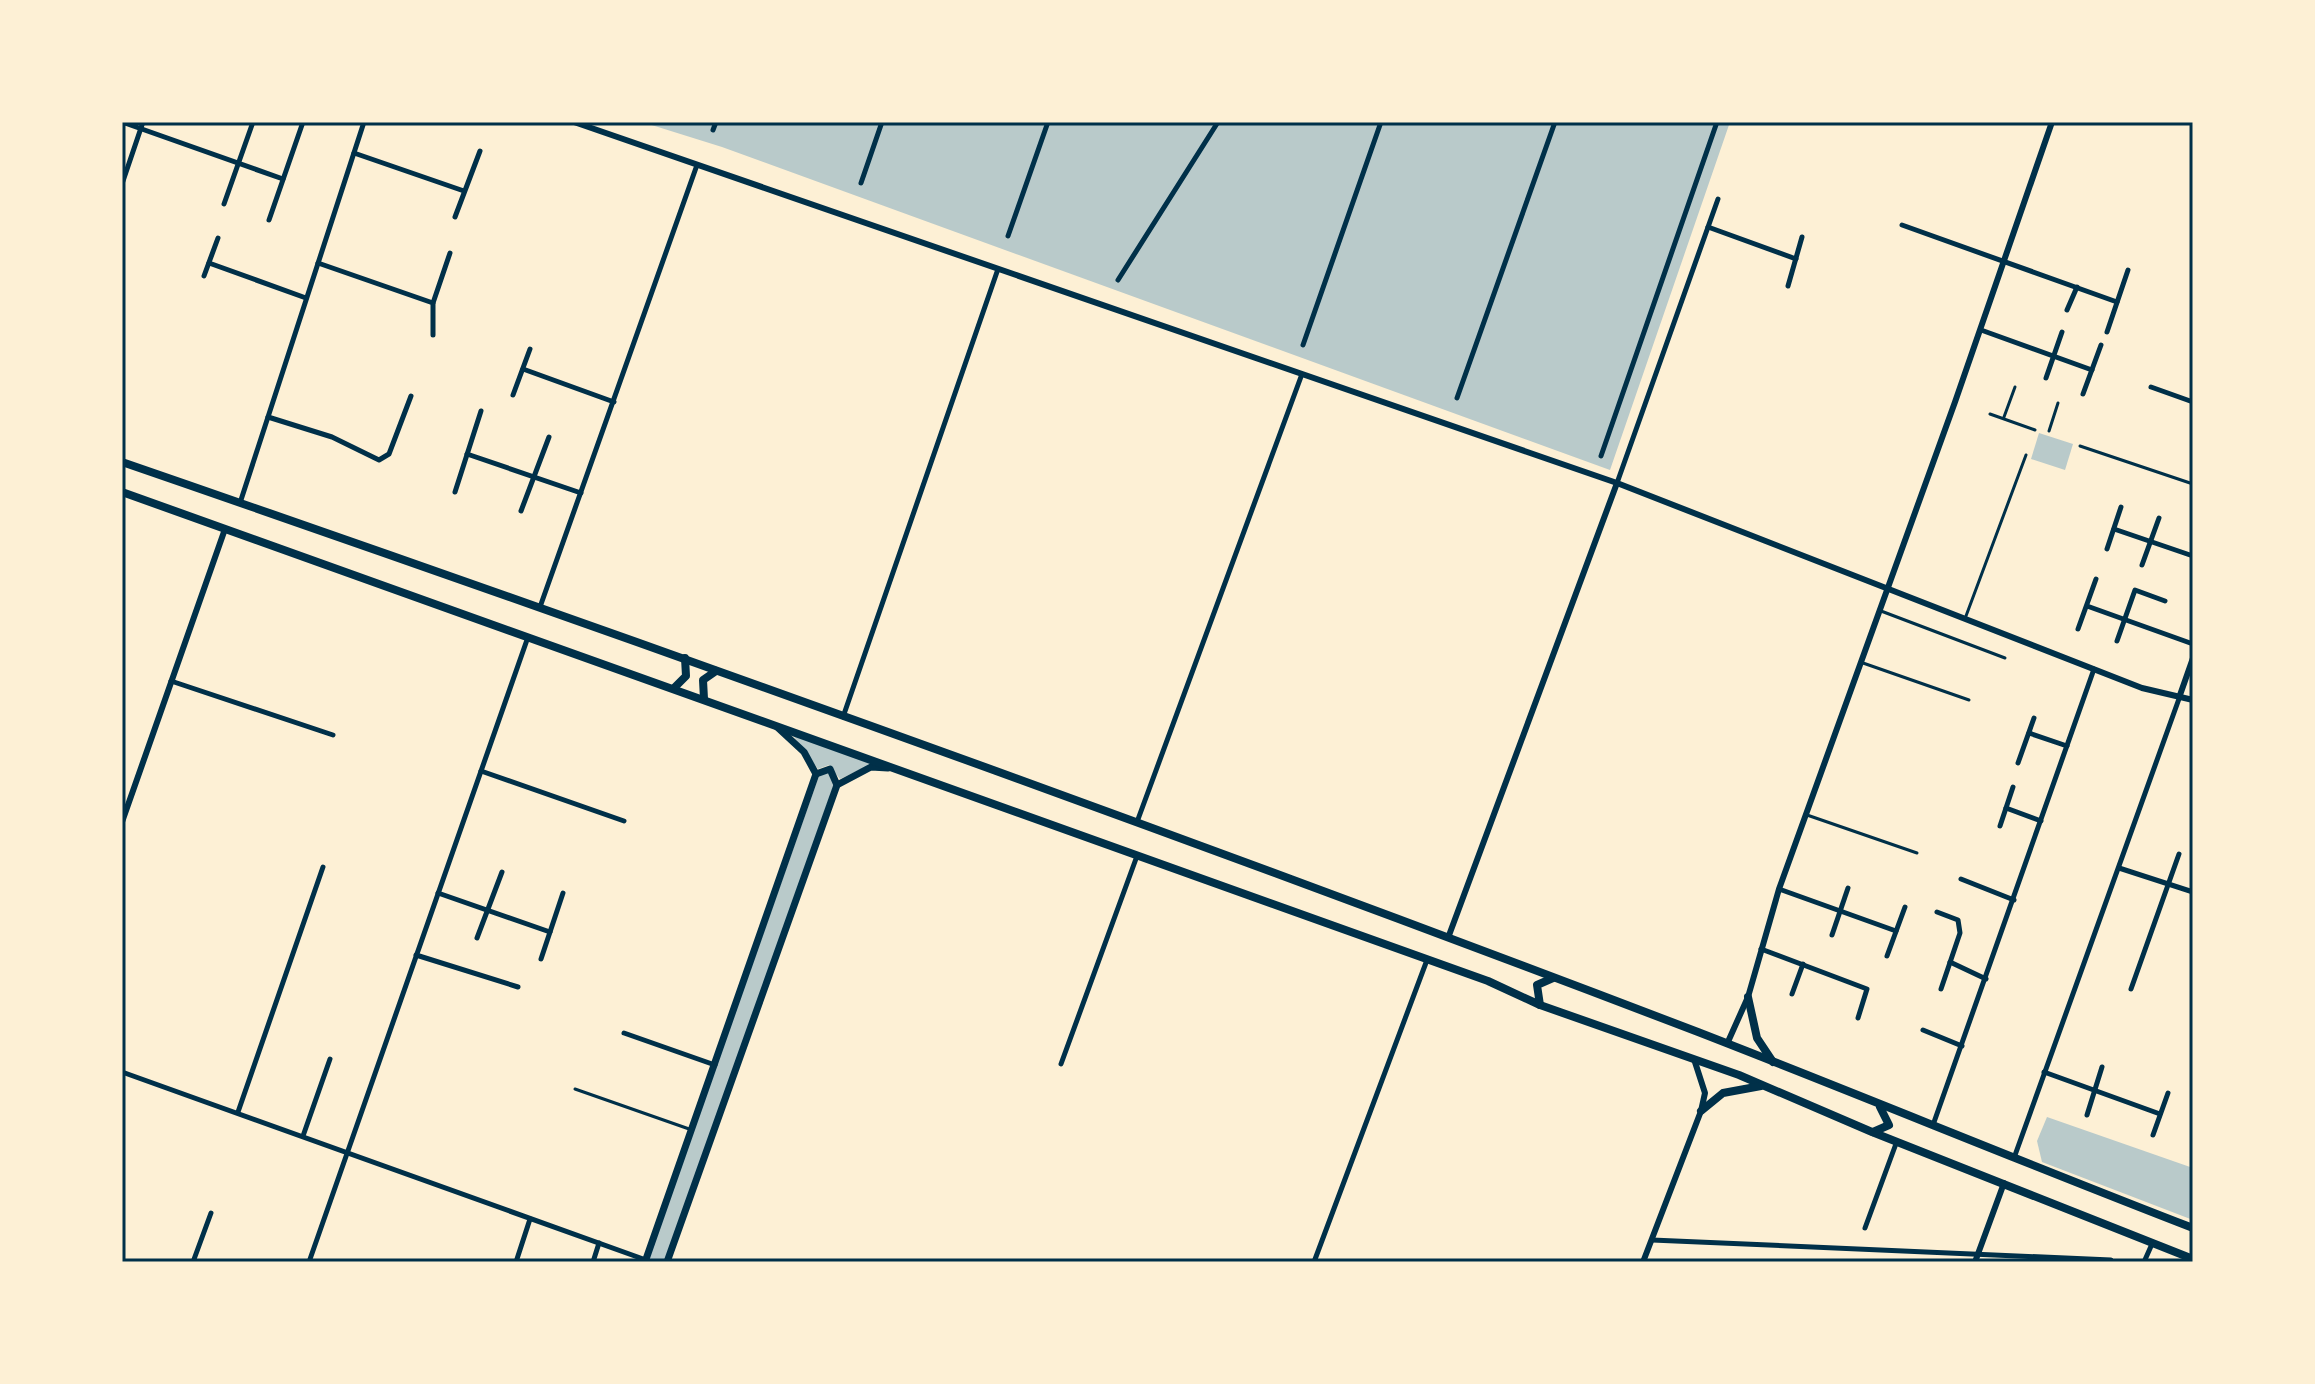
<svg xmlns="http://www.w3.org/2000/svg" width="2315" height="1384" font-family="Rubik,sans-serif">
	<rect width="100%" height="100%" fill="#fdf0d5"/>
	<!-- green -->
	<g fill="#b9caca">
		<polygon points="642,122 1730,122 1610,470 722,147"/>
		<polygon points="2039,433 2073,444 2065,470 2031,459"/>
		<polygon points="792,734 872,764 840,779 829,765 818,769"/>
		<polygon points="828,772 834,784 665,1262 647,1262 819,776"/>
		<polygon points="2047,1117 2193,1168 2193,1220 2042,1162 2037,1141"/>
	</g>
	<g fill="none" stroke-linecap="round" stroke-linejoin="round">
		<!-- service -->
		<g stroke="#003049" stroke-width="3">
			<polyline points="1990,414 2035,430"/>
			<polyline points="2004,417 2015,387"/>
			<polyline points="2049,431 2058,403"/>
			<polyline points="2080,446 2193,484"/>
			<polyline points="1881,611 2005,658"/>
			<polyline points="1966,616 2026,455"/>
			<polyline points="1863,663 1969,700"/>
			<polyline points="1807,815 1917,853"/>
			<polyline points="575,1089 692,1130"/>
		</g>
		<!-- minor -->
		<g stroke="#003049" stroke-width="5">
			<polyline points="122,122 283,179"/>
			<polyline points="713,130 716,122"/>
			<polyline points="354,153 464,191"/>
			<polyline points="861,183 882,122"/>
			<polyline points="122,184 143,122"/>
			<polyline points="224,204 253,122"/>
			<polyline points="455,217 480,151"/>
			<polyline points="269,220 303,122"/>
			<polyline points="1902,225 2117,302"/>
			<polyline points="1708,227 1796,259"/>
			<polyline points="1008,236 1048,122"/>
			<polyline points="209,263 306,298"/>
			<polyline points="318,263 433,303 433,335"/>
			<polyline points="204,276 218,238"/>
			<polyline points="1118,280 1218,122"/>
			<polyline points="1788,286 1802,237"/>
			<polyline points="433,303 450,253"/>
			<polyline points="2067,310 2077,287"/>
			<polyline points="1981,330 2092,370"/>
			<polyline points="2107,332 2128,270"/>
			<polyline points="1303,345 1381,122"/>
			<polyline points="523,369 614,402"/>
			<polyline points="2046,378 2062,332"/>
			<polyline points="2151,387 2193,402"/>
			<polyline points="2083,394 2101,345"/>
			<polyline points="513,395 530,349"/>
			<polyline points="1457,398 1555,122"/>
			<polyline points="268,417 332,437 379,460 389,454 411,396"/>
			<polyline points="467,454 581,493"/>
			<polyline points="1601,456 1717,122"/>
			<polyline points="1617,483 1718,199"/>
			<polyline points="455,492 481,411"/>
			<polyline points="240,503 364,122"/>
			<polyline points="521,511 549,437"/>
			<polyline points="2114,529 2193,556"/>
			<polyline points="2107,549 2121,507"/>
			<polyline points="2142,565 2159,518"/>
			<polyline points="2087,606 2193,644"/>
			<polyline points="540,607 697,165"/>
			<polyline points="2078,629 2096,579"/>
			<polyline points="2117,641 2135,590 2165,601"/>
			<polyline points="171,681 333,735"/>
			<polyline points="843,717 998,269"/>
			<polyline points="2029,733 2067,746"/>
			<polyline points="2018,763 2034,718"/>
			<polyline points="481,771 624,821"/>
			<polyline points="2006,808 2041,821"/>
			<polyline points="1137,822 1302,374"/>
			<polyline points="2000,826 2013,787"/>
			<polyline points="2119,868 2193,892"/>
			<polyline points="1961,879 2014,900"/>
			<polyline points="1779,889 1896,931"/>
			<polyline points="438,893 550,932"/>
			<polyline points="1937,912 1958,920 1960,933 1941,989"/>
			<polyline points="1832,935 1848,888"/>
			<polyline points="477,938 502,872"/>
			<polyline points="1761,949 1867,989 1858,1018"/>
			<polyline points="416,955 518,987"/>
			<polyline points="1887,956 1905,907"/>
			<polyline points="541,959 563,893"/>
			<polyline points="1950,962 1986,979"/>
			<polyline points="2131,989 2179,854"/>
			<polyline points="1792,994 1803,964"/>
			<polyline points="1923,1030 1962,1046"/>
			<polyline points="624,1033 715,1065"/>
			<polyline points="1061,1064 1137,856"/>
			<polyline points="122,1072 646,1260"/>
			<polyline points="2044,1072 2160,1114"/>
			<polyline points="238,1112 323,867"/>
			<polyline points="2087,1115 2102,1067"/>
			<polyline points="1933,1125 2094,669"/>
			<polyline points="2153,1135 2168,1093"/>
			<polyline points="303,1136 330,1059"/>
			<polyline points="2014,1158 2180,696"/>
			<polyline points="1865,1228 1897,1141"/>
			<polyline points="1652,1240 2111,1260"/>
			<polyline points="193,1262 211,1213"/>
			<polyline points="309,1262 528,637"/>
			<polyline points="516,1262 530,1219"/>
			<polyline points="593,1262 599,1243"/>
			<polyline points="1314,1262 1427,960"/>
			<polyline points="2144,1262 2152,1244"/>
		</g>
		<!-- tertiary -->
		<g stroke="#003049" stroke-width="6">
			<polyline points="574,122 1617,483 2142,688 2193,700"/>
			<polyline points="2180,695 2193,658"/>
			<polyline points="122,822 225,529"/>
			<polyline points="1448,938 1617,483"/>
			<polyline points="1727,1044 1748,997 1779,889 1955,402 2052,122"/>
			<polyline points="1643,1262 1701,1111 1705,1093 1694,1059"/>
			<polyline points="1975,1262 2004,1183"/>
		</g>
		<!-- secondary -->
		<g stroke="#003049" stroke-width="7">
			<polyline points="816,774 830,769 837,785"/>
			<polyline points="645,1262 816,774 804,752 777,727"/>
			<polyline points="667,1262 837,785 871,767 888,768"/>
		</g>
		<!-- primary -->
		<g stroke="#003049" stroke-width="8">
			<path d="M122,462C650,644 1176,833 1698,1032C1863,1096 2027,1164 2193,1228"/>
			<polyline points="122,492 1488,981 1540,1005 1739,1075 1872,1132 2193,1259"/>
			<polyline points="674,688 686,676 685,658"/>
			<polyline points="704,699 703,680 716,671"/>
			<polyline points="1748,997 1757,1038 1773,1062"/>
			<polyline points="1540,1005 1537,985 1553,978"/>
			<polyline points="1701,1111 1723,1093 1761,1086"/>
			<polyline points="1873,1132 1889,1125 1880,1107"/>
		</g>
	</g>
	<!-- border -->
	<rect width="2315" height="1384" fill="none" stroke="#fdf0d5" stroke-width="248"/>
	<rect x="124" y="124" width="2067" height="1136" fill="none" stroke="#003049" stroke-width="3"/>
</svg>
